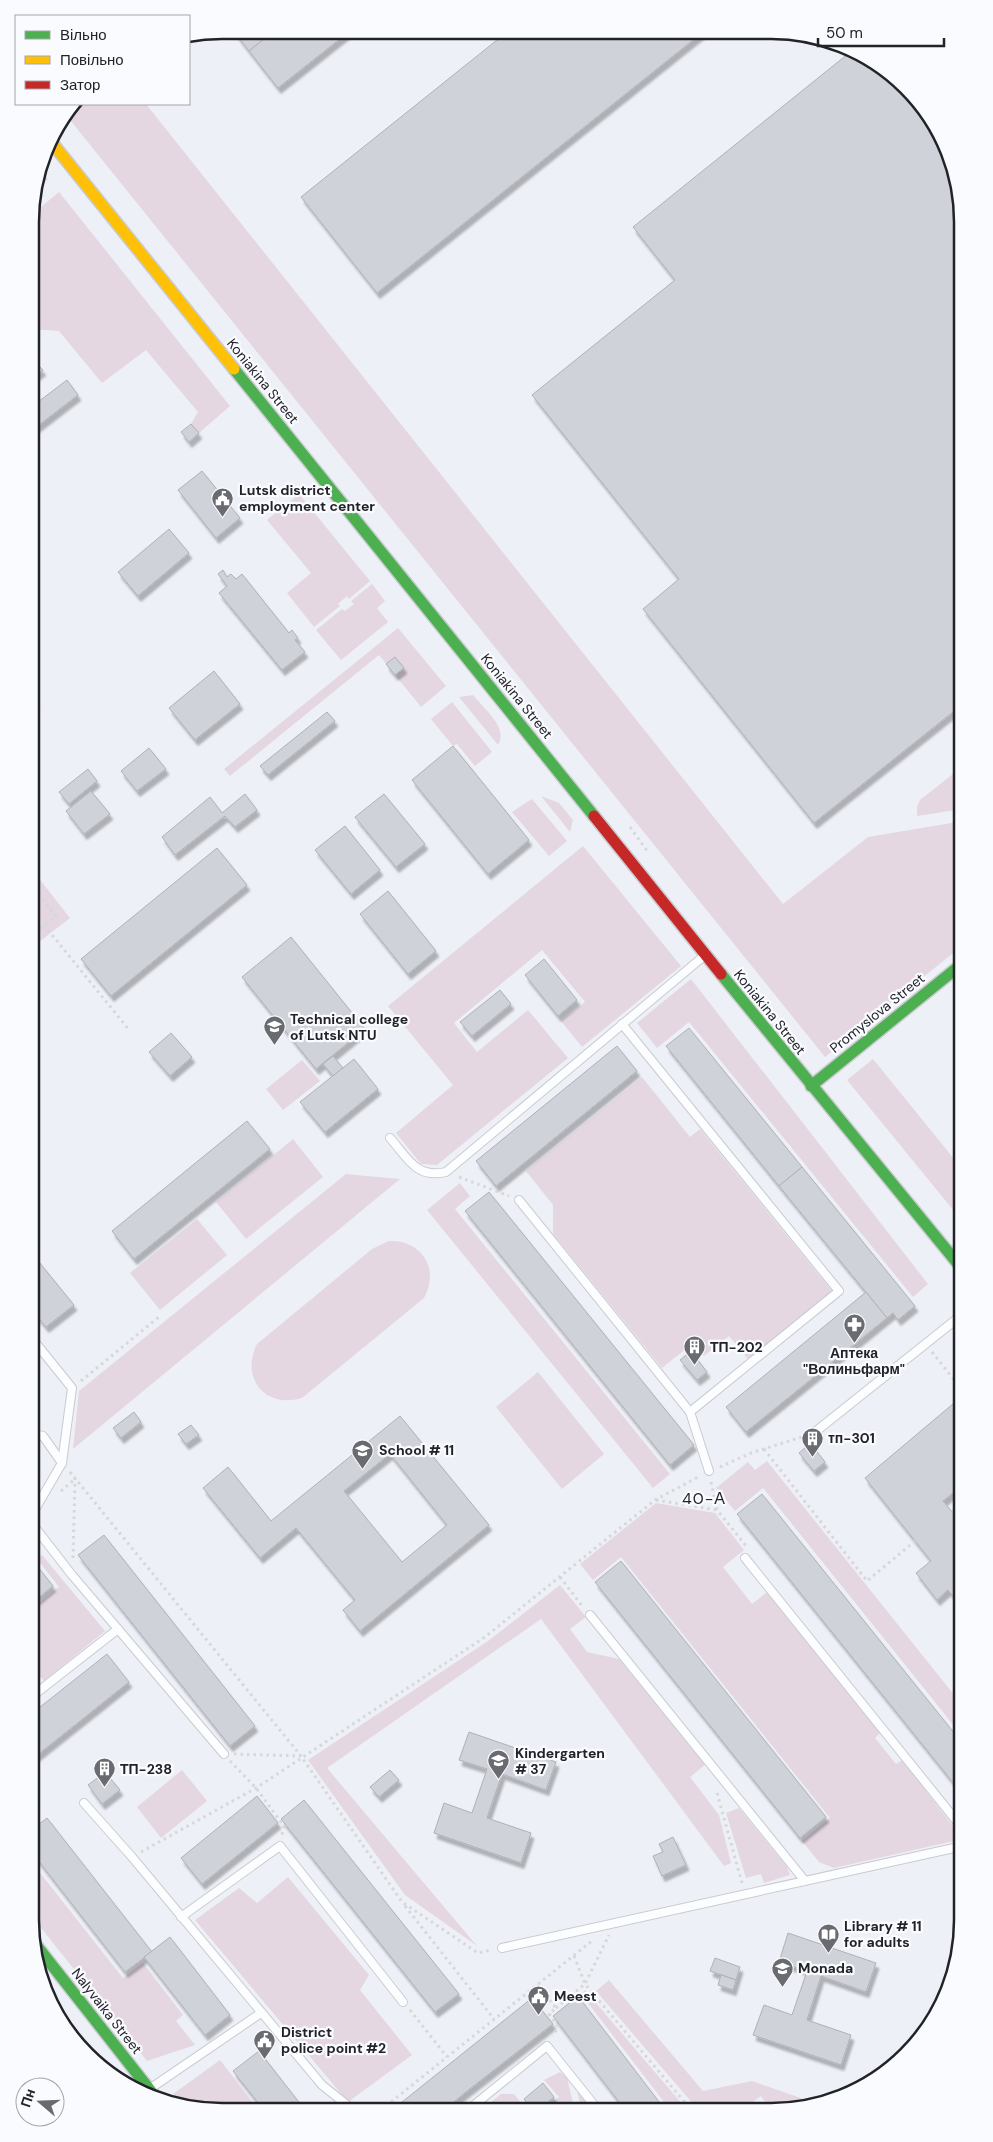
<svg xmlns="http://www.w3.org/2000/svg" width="993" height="2142" font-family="'DM Sans',sans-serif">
	<defs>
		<filter id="shadow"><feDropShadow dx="3" dy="5.5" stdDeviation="1" flood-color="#0004"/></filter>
	</defs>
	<rect width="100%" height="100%" fill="#eef0f7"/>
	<!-- green -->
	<g fill="#e4d7e2">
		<polygon points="75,104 146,104 783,904 868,837 963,821 963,945 825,1057 66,115"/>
		<polygon points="41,170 48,179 36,190"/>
		<polygon points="59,192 230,406 199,433 191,424 198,412 146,350 102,383 59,331 30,329 30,216"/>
		<polygon points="299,494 370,581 349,599 347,596 338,604 340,606 314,627 287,593 311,573 267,520"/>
		<polygon points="372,584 385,601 377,608 388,622 341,660 316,630 342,609 345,611 354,604 351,601"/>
		<polygon points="398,628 446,686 421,707 379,655 230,776 224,769"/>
		<path d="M473,695C484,709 509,728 498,745L459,697Z"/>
		<polygon points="452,702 492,752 475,766 457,744 453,746 431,719"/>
		<polygon points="963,766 963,809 917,816 917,807 920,800"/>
		<polygon points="541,796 559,803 573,820 570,832"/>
		<polygon points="532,799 567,841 549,856 512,812"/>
		<polygon points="583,846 681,966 582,1047 561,1021 585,1002 542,950 454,1023 477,1052 528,1010 568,1058 437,1165 421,1164 396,1133 453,1085 388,1006"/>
		<polygon points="30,867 70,918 30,949"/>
		<polygon points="691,979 928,1284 913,1297 689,1022 657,1048 637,1023"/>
		<polygon points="873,1059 963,1170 963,1222 847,1080"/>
		<polygon points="302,1060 320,1081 283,1110 266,1089"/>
		<polygon points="642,1077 690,1137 700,1129 832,1291 748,1359 729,1336 704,1356 693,1343 662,1368 553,1234 553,1205 526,1171"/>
		<polygon points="293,1139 323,1177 246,1239 216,1202"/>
		<polygon points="346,1174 400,1179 73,1449 79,1391"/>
		<polygon points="460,1183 470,1196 455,1209 670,1474 653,1488 427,1210"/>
		<polygon points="197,1219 227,1255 160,1310 130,1273"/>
		<path d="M389,1241C422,1240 440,1269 424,1298L302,1398C265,1409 240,1378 257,1344L372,1249Z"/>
		<polygon points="538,1372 604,1454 562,1489 496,1407"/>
		<polygon points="767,1461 963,1706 963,1737 763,1488 735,1511 716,1488 748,1462 755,1470"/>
		<polygon points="656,1503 715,1513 744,1550 723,1567 752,1604 767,1592 880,1733 875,1738 896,1764 902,1760 963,1839 834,1868 819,1862 802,1841 830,1818 621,1557 593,1580 580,1564"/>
		<polygon points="42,1555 105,1631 44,1681 41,1677 30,1686 30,1611 59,1587 37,1559"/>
		<polygon points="560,1585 586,1617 570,1629 587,1652 619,1659 705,1765 690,1777 719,1815 731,1863 724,1866 541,1619 327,1768 477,1946 405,1895 308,1760 488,1641"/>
		<polygon points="182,1770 207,1801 161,1838 137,1807"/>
		<polygon points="739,1808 787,1867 790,1875 764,1883 761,1874 746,1878 726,1813"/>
		<polygon points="30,1860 123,1978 143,1963 183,2015 176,2021 195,2045 147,2061 30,1914"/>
		<polygon points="288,1877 369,1975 360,1990 412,2055 348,2102 195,1920 239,1888 257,1903"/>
		<polygon points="609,1980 703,2091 752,2081 821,2105 772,2112 761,2096 739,2112 700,2112 596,1991"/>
		<polygon points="585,1990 688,2111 671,2111 581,1994"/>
		<polygon points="902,2057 877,2080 855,2090"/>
		<polygon points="220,2060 258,2109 185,2108 173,2094"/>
		<polygon points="560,2072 567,2078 575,2111 543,2111 559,2097 544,2080"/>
		<polygon points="577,2091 593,2111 582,2111"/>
		<polygon points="501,2094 514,2094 527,2110 488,2110 485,2107"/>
	</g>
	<!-- building -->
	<g fill="#cfd2d8" stroke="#afb1b7" fill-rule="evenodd" filter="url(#shadow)">
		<polygon points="233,30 265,30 269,35 249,51"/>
		<polygon points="275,30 350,31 278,88 249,51"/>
		<polygon points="507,32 702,33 377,293 301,197"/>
		<polygon points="854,49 898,78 931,116 956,172 963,222 963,704 814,823 643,609 679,579 532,395 675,280 633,227"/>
		<polygon points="34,361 43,370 30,380 30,364"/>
		<polygon points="67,380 78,395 30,432 30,408"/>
		<polygon points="191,424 199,433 189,442 181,432"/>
		<polygon points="202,471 240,518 216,538 178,490"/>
		<polygon points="169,529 189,553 138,596 118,572"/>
		<polygon points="223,570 227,577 231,574 236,579 242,574 289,633 292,630 298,638 295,640 305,652 282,670 219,593 227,586 218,574"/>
		<polygon points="395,657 404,668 395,675 386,664"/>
		<polygon points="214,671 240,704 195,740 169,708"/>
		<polygon points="30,696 36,703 30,708"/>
		<polygon points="327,712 335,721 268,775 260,766"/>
		<polygon points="453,746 529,840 488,874 412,780"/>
		<polygon points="149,748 166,769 137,791 121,771"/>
		<polygon points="88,769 97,781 69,804 59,792"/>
		<polygon points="91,791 110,814 84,834 66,811"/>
		<polygon points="245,794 257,810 235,827 225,816 175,855 162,837 210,797 222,813"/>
		<polygon points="384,794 425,844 396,867 355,817"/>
		<polygon points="345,826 380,870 351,894 315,850"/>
		<polygon points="217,848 247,885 111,996 81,959"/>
		<polygon points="388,891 436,951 408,974 360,914"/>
		<polygon points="291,937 365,1029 316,1069 242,977"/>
		<polygon points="544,959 577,1000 558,1016 525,975"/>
		<polygon points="500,990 511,1004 472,1036 460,1022"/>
		<polygon points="689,1028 802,1167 779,1186 666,1046"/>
		<polygon points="171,1033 192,1057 170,1076 149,1052"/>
		<polygon points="617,1046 637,1071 496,1186 476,1161"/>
		<polygon points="333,1056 343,1068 333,1076 323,1064"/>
		<polygon points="354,1059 378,1089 325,1132 300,1102"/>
		<polygon points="247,1121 270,1149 134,1259 112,1231"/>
		<polygon points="802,1167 915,1306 898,1320 893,1313 887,1318 779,1186"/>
		<polygon points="489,1192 694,1445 670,1465 465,1211"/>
		<polygon points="30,1251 74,1305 46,1327 30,1308"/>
		<polygon points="866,1292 887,1318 746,1432 726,1407"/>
		<polygon points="691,1351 707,1372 697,1380 680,1360"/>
		<polygon points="954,1403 963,1414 963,1485 943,1501 963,1525 963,1603 960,1605 948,1590 937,1600 916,1573 931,1561 865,1478"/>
		<polygon points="134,1412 141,1422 121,1438 113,1428"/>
		<path d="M400,1416L489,1525L360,1631L343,1610L355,1600L296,1528L260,1558L203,1488L228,1467L271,1521ZM390,1454L447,1525L402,1562L344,1491Z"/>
		<polygon points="191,1425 199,1435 186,1444 178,1434"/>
		<polygon points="810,1443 825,1462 814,1471 799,1453"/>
		<polygon points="762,1494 963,1744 963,1795 737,1514"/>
		<polygon points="104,1535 255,1726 230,1746 78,1555"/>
		<polygon points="621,1561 826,1817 800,1838 595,1582"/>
		<polygon points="34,1562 53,1586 30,1605 30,1565"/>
		<polygon points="963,1651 963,1667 955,1657"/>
		<polygon points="107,1654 129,1682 30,1761 30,1715"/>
		<polygon points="469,1732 556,1762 546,1790 502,1774 487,1818 531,1833 521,1863 434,1833 444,1803 472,1813 487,1769 459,1760"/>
		<polygon points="390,1770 399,1780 379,1797 370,1787"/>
		<polygon points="105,1772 120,1790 102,1804 88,1785"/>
		<polygon points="257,1796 278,1823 202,1884 181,1858"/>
		<polygon points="304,1800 459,1994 435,2012 281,1819"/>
		<polygon points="47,1818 152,1952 125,1972 30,1850 30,1831"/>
		<polygon points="673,1837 686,1865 662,1876 653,1856 663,1852 659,1844"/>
		<polygon points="788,1933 876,1963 866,1992 821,1976 807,2020 851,2035 841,2065 753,2035 764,2005 792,2015 807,1971 779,1962"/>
		<polygon points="170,1937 230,2015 205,2035 144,1957"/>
		<polygon points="715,1958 740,1967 736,1980 710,1971"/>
		<polygon points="721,1975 736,1980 733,1990 718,1985"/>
		<polygon points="578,1996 666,2111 626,2111 553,2016"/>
		<polygon points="532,1998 553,2024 466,2092 444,2110 392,2110"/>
		<polygon points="259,2051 298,2101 305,2109 263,2109 233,2071"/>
		<polygon points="543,2083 554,2097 537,2111 533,2111 524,2099"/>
		<polygon points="758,2103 764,2112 746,2112"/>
	</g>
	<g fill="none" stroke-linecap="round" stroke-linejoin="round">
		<defs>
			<g id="lane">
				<path d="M390,1138C408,1158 416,1179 446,1172L704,956"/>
				<polyline points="519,1200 690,1412 839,1291 622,1024"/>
				<polyline points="690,1412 709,1471"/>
				<polyline points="815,1432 963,1314"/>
				<polyline points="30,1433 43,1436 62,1463"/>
				<polyline points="30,1518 62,1463 72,1388 30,1336"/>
				<polyline points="30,1521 72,1575 224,1754"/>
				<polyline points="745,1558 963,1829"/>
				<polyline points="590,1615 805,1881"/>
				<polyline points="30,1698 118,1629"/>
				<polyline points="84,1803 132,1857 322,2085 352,2109"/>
				<polyline points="181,1917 280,1846 403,2002"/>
				<polyline points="502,1948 963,1846"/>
				<polyline points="151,2088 261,2013"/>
				<polyline points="468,2110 547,2046 599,2111"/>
			</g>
			<g id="fast">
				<polyline points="234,369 594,816"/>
				<polyline points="721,974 963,1270"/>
				<polyline points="811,1086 963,963"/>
				<polyline points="33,1941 157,2099"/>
			</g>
			<polyline id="slow" points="49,139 234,369"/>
			<polyline id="jam" points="594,816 721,974"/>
		</defs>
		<!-- lane casing -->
		<use href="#lane" stroke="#cacbd1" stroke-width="10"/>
		<!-- fast casing -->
		<use href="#fast" stroke="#cacbd1" stroke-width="14"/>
		<!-- slow casing -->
		<use href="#slow" stroke="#cacbd1" stroke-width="14"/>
		<!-- jam casing -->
		<use href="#jam" stroke="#cacbd1" stroke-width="14"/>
		<!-- path -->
		<g stroke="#d7d7d9" stroke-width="3" stroke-dasharray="2.5 4" stroke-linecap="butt">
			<polyline points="630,827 648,852"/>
			<polyline points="44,925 130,1031"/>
			<polyline points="30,936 56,916 30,884"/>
			<polyline points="459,1177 509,1196"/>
			<polyline points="932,1352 963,1391"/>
			<polyline points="81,1381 160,1316"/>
			<polyline points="764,1449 867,1581 915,1541"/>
			<polyline points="720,1467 751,1453 805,1436"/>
			<polyline points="70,1472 301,1756 402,1902 478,1953 491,1950"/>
			<polyline points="711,1482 717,1510 747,1547"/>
			<polyline points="61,1491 75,1479"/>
			<polyline points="656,1500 717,1510"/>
			<polyline points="952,1512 963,1504"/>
			<polyline points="73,1558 75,1479"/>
			<polyline points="560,1577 583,1607"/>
			<polyline points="234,1754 301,1756"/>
			<polyline points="230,1761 256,1788 284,1826 282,1835"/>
			<polyline points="717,1793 742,1883"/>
			<polyline points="141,1852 256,1788 485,1637 655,1500 700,1476"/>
			<polyline points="956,1859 963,1869"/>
			<polyline points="405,1906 494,2019"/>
			<polyline points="574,1956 585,1984 693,2112"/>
			<polyline points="537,1985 556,2008 549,2014 558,2026 553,2036"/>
			<polyline points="556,2008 585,1984 609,1935"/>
			<polyline points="410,2010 447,2057"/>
			<polyline points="381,2110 593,1940"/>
		</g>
		<!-- lane -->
		<use href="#lane" stroke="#fcfdfe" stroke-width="8"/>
		<!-- fast -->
		<use href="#fast" stroke="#4caf50" stroke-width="11"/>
		<!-- slow -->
		<use href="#slow" stroke="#ffc107" stroke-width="11"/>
		<!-- jam -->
		<use href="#jam" stroke="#c62828" stroke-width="11"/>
	</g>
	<!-- icons -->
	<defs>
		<symbol id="civic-pin" viewBox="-11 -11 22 30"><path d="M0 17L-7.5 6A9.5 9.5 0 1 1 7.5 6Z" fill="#696b71" stroke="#fafbfe"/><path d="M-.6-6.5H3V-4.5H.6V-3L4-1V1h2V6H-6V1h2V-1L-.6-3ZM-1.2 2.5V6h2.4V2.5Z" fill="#fff"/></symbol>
		<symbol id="university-pin" viewBox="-11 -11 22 30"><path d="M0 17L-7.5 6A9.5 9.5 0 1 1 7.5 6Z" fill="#696b71" stroke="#fafbfe"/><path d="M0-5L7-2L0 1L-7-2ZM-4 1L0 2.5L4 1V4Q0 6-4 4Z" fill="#fff"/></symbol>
		<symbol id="pharmacy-pin" viewBox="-11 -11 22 30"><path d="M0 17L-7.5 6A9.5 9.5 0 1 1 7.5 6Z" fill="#696b71" stroke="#fafbfe"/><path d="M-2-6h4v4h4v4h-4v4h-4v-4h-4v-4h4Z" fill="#fff"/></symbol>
		<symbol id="building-pin" viewBox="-11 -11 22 30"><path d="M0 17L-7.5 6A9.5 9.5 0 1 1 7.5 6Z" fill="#696b71" stroke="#fafbfe"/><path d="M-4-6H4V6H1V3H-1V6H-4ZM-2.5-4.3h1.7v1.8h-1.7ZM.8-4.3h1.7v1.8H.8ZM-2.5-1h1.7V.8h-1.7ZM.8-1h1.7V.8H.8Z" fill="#fff"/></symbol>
		<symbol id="school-pin" viewBox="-11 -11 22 30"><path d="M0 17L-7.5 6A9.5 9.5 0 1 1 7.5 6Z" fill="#696b71" stroke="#fafbfe"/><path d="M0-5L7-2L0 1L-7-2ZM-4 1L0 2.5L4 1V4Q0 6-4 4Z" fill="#fff"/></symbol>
		<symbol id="library-pin" viewBox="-11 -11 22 30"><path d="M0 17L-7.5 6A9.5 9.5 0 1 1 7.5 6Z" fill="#696b71" stroke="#fafbfe"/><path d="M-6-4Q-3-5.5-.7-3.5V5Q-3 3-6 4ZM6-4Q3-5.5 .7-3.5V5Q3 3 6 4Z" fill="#fff"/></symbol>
	</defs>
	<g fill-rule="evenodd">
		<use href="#civic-pin" x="210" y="486" width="25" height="34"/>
		<use href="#university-pin" x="262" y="1014" width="25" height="34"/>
		<use href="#pharmacy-pin" x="842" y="1312" width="25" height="34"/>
		<use href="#building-pin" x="682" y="1334" width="25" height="34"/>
		<use href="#building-pin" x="800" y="1426" width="25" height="34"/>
		<use href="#school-pin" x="350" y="1438" width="25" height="34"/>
		<use href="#school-pin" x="486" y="1748" width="25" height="34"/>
		<use href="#building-pin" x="92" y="1756" width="25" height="34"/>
		<use href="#library-pin" x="816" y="1922" width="25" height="34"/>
		<use href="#university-pin" x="770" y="1956" width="25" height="34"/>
		<use href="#civic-pin" x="526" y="1984" width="25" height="34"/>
		<use href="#civic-pin" x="252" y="2028" width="25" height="34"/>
	</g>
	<g text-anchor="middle" stroke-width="4.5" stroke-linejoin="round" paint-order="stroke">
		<!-- street labels -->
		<g font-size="14" fill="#222329" stroke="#fafbfe">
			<text transform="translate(263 381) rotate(51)" y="5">Koniakina Street</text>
			<text transform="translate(517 696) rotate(51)" y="5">Koniakina Street</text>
			<text transform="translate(770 1012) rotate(51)" y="5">Koniakina Street</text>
			<text transform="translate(877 1013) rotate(-39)" y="5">Promyslova Street</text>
			<text transform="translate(107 2011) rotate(52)" y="5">Nalyvaika Street</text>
		</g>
		<!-- poi labels -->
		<g font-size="14" font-weight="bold" fill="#222329" stroke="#fafbfe" text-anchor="start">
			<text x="239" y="495">Lutsk district<tspan x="239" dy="16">employment center</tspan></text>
			<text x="290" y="1024">Technical college<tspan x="290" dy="16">of Lutsk NTU</tspan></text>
			<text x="710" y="1352">ТП-202</text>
			<text x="854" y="1358" text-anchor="middle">Аптека<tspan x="854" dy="16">"Волиньфарм"</tspan></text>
			<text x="828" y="1443">тп-301</text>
			<text x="379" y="1455">School # 11</text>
			<text x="515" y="1758">Kindergarten<tspan x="515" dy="16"># 37</tspan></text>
			<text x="120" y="1774">ТП-238</text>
			<text x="844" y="1931">Library # 11<tspan x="844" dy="16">for adults</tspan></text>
			<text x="798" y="1973">Monada</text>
			<text x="554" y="2001">Meest</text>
			<text x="281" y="2037">District<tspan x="281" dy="16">police point #2</tspan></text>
		</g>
		<!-- quarter labels -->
		<g font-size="16" letter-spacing="1" fill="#222329" stroke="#fafbfe">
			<text x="704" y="1504">40-А</text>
		</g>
	</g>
	<!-- crop -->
	<path d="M0 0H993V2142H0ZM222 39H771A183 183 0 0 1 954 222V1920A183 183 0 0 1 771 2103H222A183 183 0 0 1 39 1920V222A183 183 0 0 1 222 39Z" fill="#fafbfe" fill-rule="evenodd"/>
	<path fill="none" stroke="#222329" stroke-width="2.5" d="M222 39H771A183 183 0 0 1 954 222V1920A183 183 0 0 1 771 2103H222A183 183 0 0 1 39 1920V222A183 183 0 0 1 222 39Z"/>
	<!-- legend -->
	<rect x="15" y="15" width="175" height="90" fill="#fafbfe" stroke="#a4a5a9"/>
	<rect x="25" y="31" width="25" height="8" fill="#4caf50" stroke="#a4a5a9"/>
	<text x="60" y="40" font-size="15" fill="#222329">Вільно</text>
	<rect x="25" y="56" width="25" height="8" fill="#ffc107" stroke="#a4a5a9"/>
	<text x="60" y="65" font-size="15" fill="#222329">Повільно</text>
	<rect x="25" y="81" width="25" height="8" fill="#c62828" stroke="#a4a5a9"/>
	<text x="60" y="90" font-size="15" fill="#222329">Затор</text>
	<!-- north arrow -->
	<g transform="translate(40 2102) rotate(289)"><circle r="24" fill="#fafbfe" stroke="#a4a5a9"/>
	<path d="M0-4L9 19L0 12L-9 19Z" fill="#696b71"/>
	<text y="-8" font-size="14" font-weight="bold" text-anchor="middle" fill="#222329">Пн</text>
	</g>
	<!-- scale -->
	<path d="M818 38v8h126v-8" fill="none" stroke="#222329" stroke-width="2.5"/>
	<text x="826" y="38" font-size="15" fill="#222329" stroke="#fafbfe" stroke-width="4" paint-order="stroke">50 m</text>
</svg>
